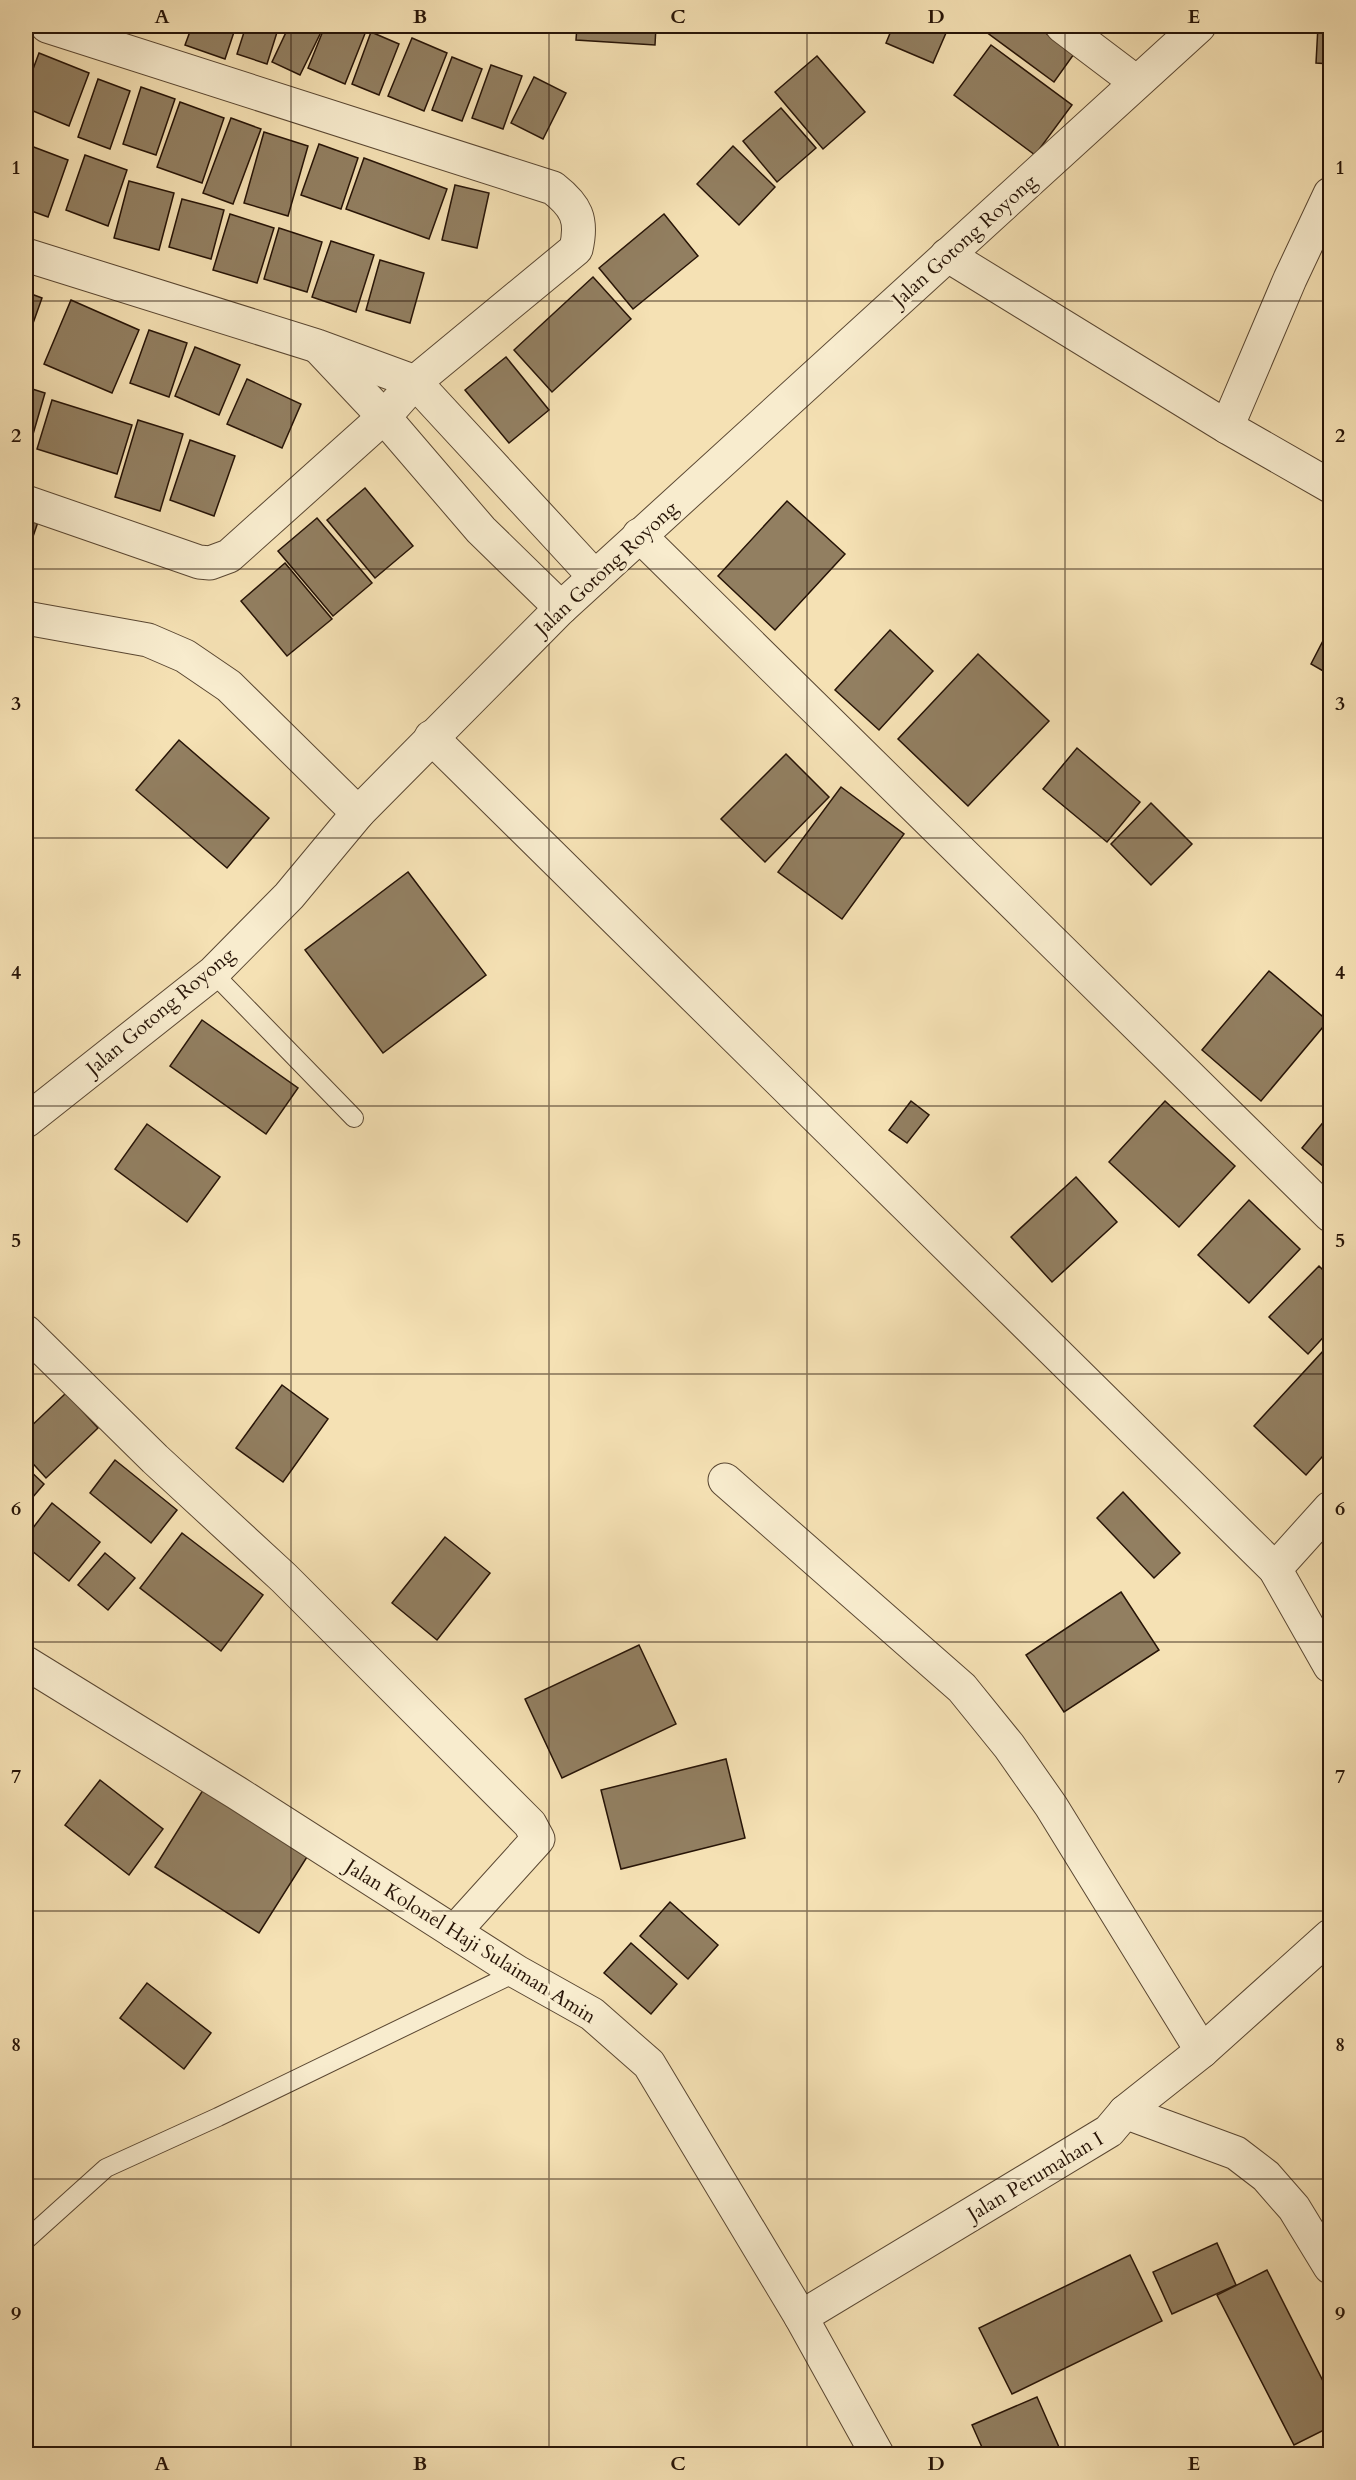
<svg xmlns="http://www.w3.org/2000/svg" width="1356" height="2480" font-family="Cardo,serif">
	<rect width="100%" height="100%" fill="#f5e1b4"/>
	<filter id="stains"><feTurbulence type="fractalNoise" baseFrequency=".00333" numOctaves="4"/><feColorMatrix values="0 0 0 0 .2 0 0 0 0 .09 0 0 0 0 .02 0 0 0 .5 -.17"/></filter>
	<radialGradient id="worn" r=".72"><stop offset=".6" stop-color="#630" stop-opacity="0"/><stop offset="1" stop-color="#630" stop-opacity=".3"/></radialGradient>
	<!-- building -->
	<g fill="#927f61" stroke="#271407" stroke-width="1.5">
		<polygon points="192,26 236,26 225,59 185,45"/>
		<polygon points="246,26 279,26 267,64 237,54"/>
		<polygon points="289,26 324,26 300,75 272,62"/>
		<polygon points="325,26 351,26 366,31 345,84 308,68"/>
		<polygon points="577,26 656,26 655,45 576,40"/>
		<polygon points="893,26 949,26 933,63 886,43"/>
		<polygon points="978,26 1036,26 1074,54 1054,82"/>
		<polygon points="1318,26 1330,26 1330,64 1316,63"/>
		<polygon points="371,32 399,44 379,95 352,84"/>
		<polygon points="412,38 447,53 424,111 388,96"/>
		<polygon points="991,45 1072,105 1035,155 954,95"/>
		<polygon points="39,53 89,73 69,126 26,108 26,88"/>
		<polygon points="817,56 865,112 823,149 775,92"/>
		<polygon points="452,57 482,69 462,121 432,110"/>
		<polygon points="491,65 522,76 503,129 472,118"/>
		<polygon points="534,77 566,93 543,139 511,123"/>
		<polygon points="98,79 130,91 110,149 78,137"/>
		<polygon points="141,87 175,99 156,155 123,144"/>
		<polygon points="180,102 224,118 202,183 157,167"/>
		<polygon points="781,108 816,148 777,182 743,141"/>
		<polygon points="231,118 261,129 233,204 203,193"/>
		<polygon points="264,132 308,146 288,216 244,203"/>
		<polygon points="319,144 358,158 341,209 301,195"/>
		<polygon points="31,146 68,160 48,217 26,209 26,162"/>
		<polygon points="733,146 775,187 739,225 697,184"/>
		<polygon points="85,155 127,170 108,226 66,210"/>
		<polygon points="364,158 447,189 429,239 346,209"/>
		<polygon points="129,181 174,193 159,250 114,238"/>
		<polygon points="455,185 489,193 477,248 442,240"/>
		<polygon points="182,199 224,210 211,259 169,247"/>
		<polygon points="230,214 274,228 257,283 213,270"/>
		<polygon points="664,214 698,256 633,309 599,268"/>
		<polygon points="279,228 322,242 307,292 264,279"/>
		<polygon points="331,241 374,255 356,312 312,297"/>
		<polygon points="380,260 424,273 410,323 366,310"/>
		<polygon points="593,277 631,319 552,392 514,350"/>
		<polygon points="26,292 42,298 26,343"/>
		<polygon points="71,300 139,330 112,393 44,364"/>
		<polygon points="149,330 187,343 169,397 130,383"/>
		<polygon points="195,347 240,365 219,415 175,396"/>
		<polygon points="506,357 549,410 509,443 465,390"/>
		<polygon points="247,379 301,404 282,448 227,424"/>
		<polygon points="26,387 45,393 29,448 26,447"/>
		<polygon points="52,400 132,425 117,474 37,449"/>
		<polygon points="138,420 183,434 160,511 115,497"/>
		<polygon points="190,440 235,456 214,516 170,500"/>
		<polygon points="365,488 413,546 375,578 327,520"/>
		<polygon points="787,501 845,554 775,630 718,576"/>
		<polygon points="26,517 38,522 26,557"/>
		<polygon points="317,518 372,583 333,616 278,551"/>
		<polygon points="285,563 332,619 287,656 241,601"/>
		<polygon points="890,630 933,671 879,730 835,690"/>
		<polygon points="1327,633 1330,635 1330,675 1311,664"/>
		<polygon points="978,654 1049,721 968,806 898,739"/>
		<polygon points="179,740 269,818 227,868 136,790"/>
		<polygon points="1077,748 1140,802 1107,842 1043,789"/>
		<polygon points="786,754 829,797 765,862 721,819"/>
		<polygon points="841,787 904,834 842,919 778,872"/>
		<polygon points="1151,803 1192,844 1151,885 1111,844"/>
		<polygon points="408,872 486,975 383,1053 305,950"/>
		<polygon points="1269,971 1328,1021 1261,1101 1202,1050"/>
		<polygon points="202,1020 298,1088 266,1134 170,1066"/>
		<polygon points="911,1101 929,1115 907,1143 889,1130"/>
		<polygon points="1165,1101 1235,1166 1179,1227 1109,1162"/>
		<polygon points="1330,1114 1330,1172 1302,1148"/>
		<polygon points="147,1124 220,1177 187,1222 115,1169"/>
		<polygon points="1076,1177 1117,1222 1052,1282 1011,1237"/>
		<polygon points="1249,1200 1300,1249 1249,1303 1198,1255"/>
		<polygon points="1319,1266 1330,1277 1330,1330 1308,1354 1269,1317"/>
		<polygon points="1325,1349 1330,1355 1330,1448 1306,1475 1254,1426"/>
		<polygon points="282,1385 328,1419 283,1482 236,1448"/>
		<polygon points="66,1393 98,1428 46,1478 26,1456 26,1431"/>
		<polygon points="115,1460 177,1510 151,1543 90,1493"/>
		<polygon points="26,1467 44,1484 26,1505"/>
		<polygon points="1123,1492 1180,1553 1154,1578 1097,1518"/>
		<polygon points="52,1503 100,1542 69,1581 26,1546 26,1537"/>
		<polygon points="182,1533 263,1595 221,1651 140,1588"/>
		<polygon points="445,1537 490,1573 437,1640 392,1603"/>
		<polygon points="105,1553 135,1578 108,1610 78,1585"/>
		<polygon points="1121,1592 1159,1650 1064,1712 1026,1655"/>
		<polygon points="639,1645 676,1724 562,1778 525,1699"/>
		<polygon points="726,1759 745,1838 621,1869 601,1790"/>
		<polygon points="100,1780 163,1829 129,1875 65,1825"/>
		<polygon points="203,1790 307,1857 259,1933 155,1867"/>
		<polygon points="670,1902 718,1945 688,1979 640,1936"/>
		<polygon points="631,1943 677,1984 651,2014 604,1973"/>
		<polygon points="147,1983 211,2033 184,2069 120,2018"/>
		<polygon points="1217,2243 1236,2285 1172,2314 1153,2272"/>
		<polygon points="1130,2255 1162,2321 1012,2394 979,2328"/>
		<polygon points="1267,2270 1330,2395 1330,2427 1294,2445 1217,2295"/>
		<polygon points="1037,2397 1062,2454 985,2454 972,2425"/>
	</g>
	<g fill="none" stroke-linecap="round" stroke-linejoin="round">
		<defs>
			<g id="service">
				<polyline points="213,973 354,1118"/>
				<polyline points="26,2240 106,2168 218,2117 517,1972"/>
			</g>
			<g id="minor">
				<polyline points="1062,26 1136,82"/>
				<polyline points="26,255 317,346 415,382 595,577"/>
				<polyline points="947,255 1227,427 1330,486"/>
				<polyline points="320,349 384,417 481,530 561,608"/>
				<polyline points="1227,427 1290,279 1330,194"/>
				<path d="M26,502L199,562L210,563L229,556L384,417L415,382L576,249C583,219 576,206 553,188L47,26"/>
				<polyline points="639,535 1330,1215"/>
				<polyline points="26,618 148,640 185,656 229,686 358,813"/>
				<polyline points="431,737 1275,1569 1330,1666"/>
				<polyline points="26,1121 213,973 289,896 358,813 561,608 1199,26"/>
				<polyline points="26,1332 155,1459 284,1578 530,1824 538,1839 454,1932"/>
				<polyline points="725,1480 962,1688 1009,1746 1051,1806 1202,2051"/>
				<polyline points="1275,1569 1330,1508"/>
				<polyline points="1125,2112 1236,2153 1266,2176 1294,2208 1330,2267"/>
				<polyline points="801,2317 1109,2131 1125,2112 1202,2051 1330,1936"/>
			</g>
			<polyline id="tertiary" points="26,1663 237,1793 517,1972 592,2014 649,2064 801,2317 877,2454"/>
		</defs>
		<!-- service casing -->
		<use href="#service" stroke="#5a4732" stroke-width="20"/>
		<!-- minor casing -->
		<use href="#minor" stroke="#5a4732" stroke-width="35"/>
		<!-- tertiary casing -->
		<use href="#tertiary" stroke="#5a4732" stroke-width="35"/>
		<!-- service -->
		<use href="#service" stroke="#f8ecce" stroke-width="18"/>
		<!-- minor -->
		<use href="#minor" stroke="#f8ecce" stroke-width="33"/>
		<!-- tertiary -->
		<use href="#tertiary" stroke="#f8ecce" stroke-width="33"/>
	</g>
	<!-- grid -->
	<path fill="none" stroke="#271407" stroke-width="1.5" stroke-opacity="0.55" d="M291,26V2454M549,26V2454M807,26V2454M1065,26V2454M26,301H1330M26,569H1330M26,838H1330M26,1106H1330M26,1374H1330M26,1642H1330M26,1911H1330M26,2179H1330"/>
	<g text-anchor="middle" stroke-width="6" stroke-linejoin="round" paint-order="stroke">
		<!-- street labels -->
		<g font-size="20" fill="#271407" stroke="#f8ecce">
			<text transform="translate(964 240) rotate(-42)" y="7">Jalan Gotong Royong</text>
			<text transform="translate(606 568) rotate(-43)" y="7">Jalan Gotong Royong</text>
			<text transform="translate(160 1011) rotate(-40)" y="7">Jalan Gotong Royong</text>
			<text transform="translate(471 1941) rotate(32)" y="7">Jalan Kolonel Haji Sulaiman Amin</text>
			<text transform="translate(1035 2176) rotate(-31)" y="7">Jalan Perumahan I</text>
		</g>
	</g>
	<!-- margin -->
	<rect width="1356" height="2480" fill="none" stroke="#f5e1b4" stroke-width="66"/>
	<rect x="33" y="33" width="1290" height="2414" fill="none" stroke="#271407" stroke-width="2"/>
	<g font-size="20" text-anchor="middle" font-weight="bold" fill="#271407">
		<text x="162" y="23">A</text>
		<text x="420" y="23">B</text>
		<text x="678" y="23">C</text>
		<text x="936" y="23">D</text>
		<text x="1194" y="23">E</text>
		<text x="16" y="174">1</text>
		<text x="1340" y="174">1</text>
		<text x="16" y="442">2</text>
		<text x="1340" y="442">2</text>
		<text x="16" y="710">3</text>
		<text x="1340" y="710">3</text>
		<text x="16" y="979">4</text>
		<text x="1340" y="979">4</text>
		<text x="16" y="1247">5</text>
		<text x="1340" y="1247">5</text>
		<text x="16" y="1515">6</text>
		<text x="1340" y="1515">6</text>
		<text x="16" y="1783">7</text>
		<text x="1340" y="1783">7</text>
		<text x="16" y="2051">8</text>
		<text x="1340" y="2051">8</text>
		<text x="16" y="2320">9</text>
		<text x="1340" y="2320">9</text>
		<text x="162" y="2470">A</text>
		<text x="420" y="2470">B</text>
		<text x="678" y="2470">C</text>
		<text x="936" y="2470">D</text>
		<text x="1194" y="2470">E</text>
	</g>
	<rect width="100%" height="100%" filter="url(#stains)"/>
	<rect width="100%" height="100%" fill="url(#worn)"/>
</svg>
